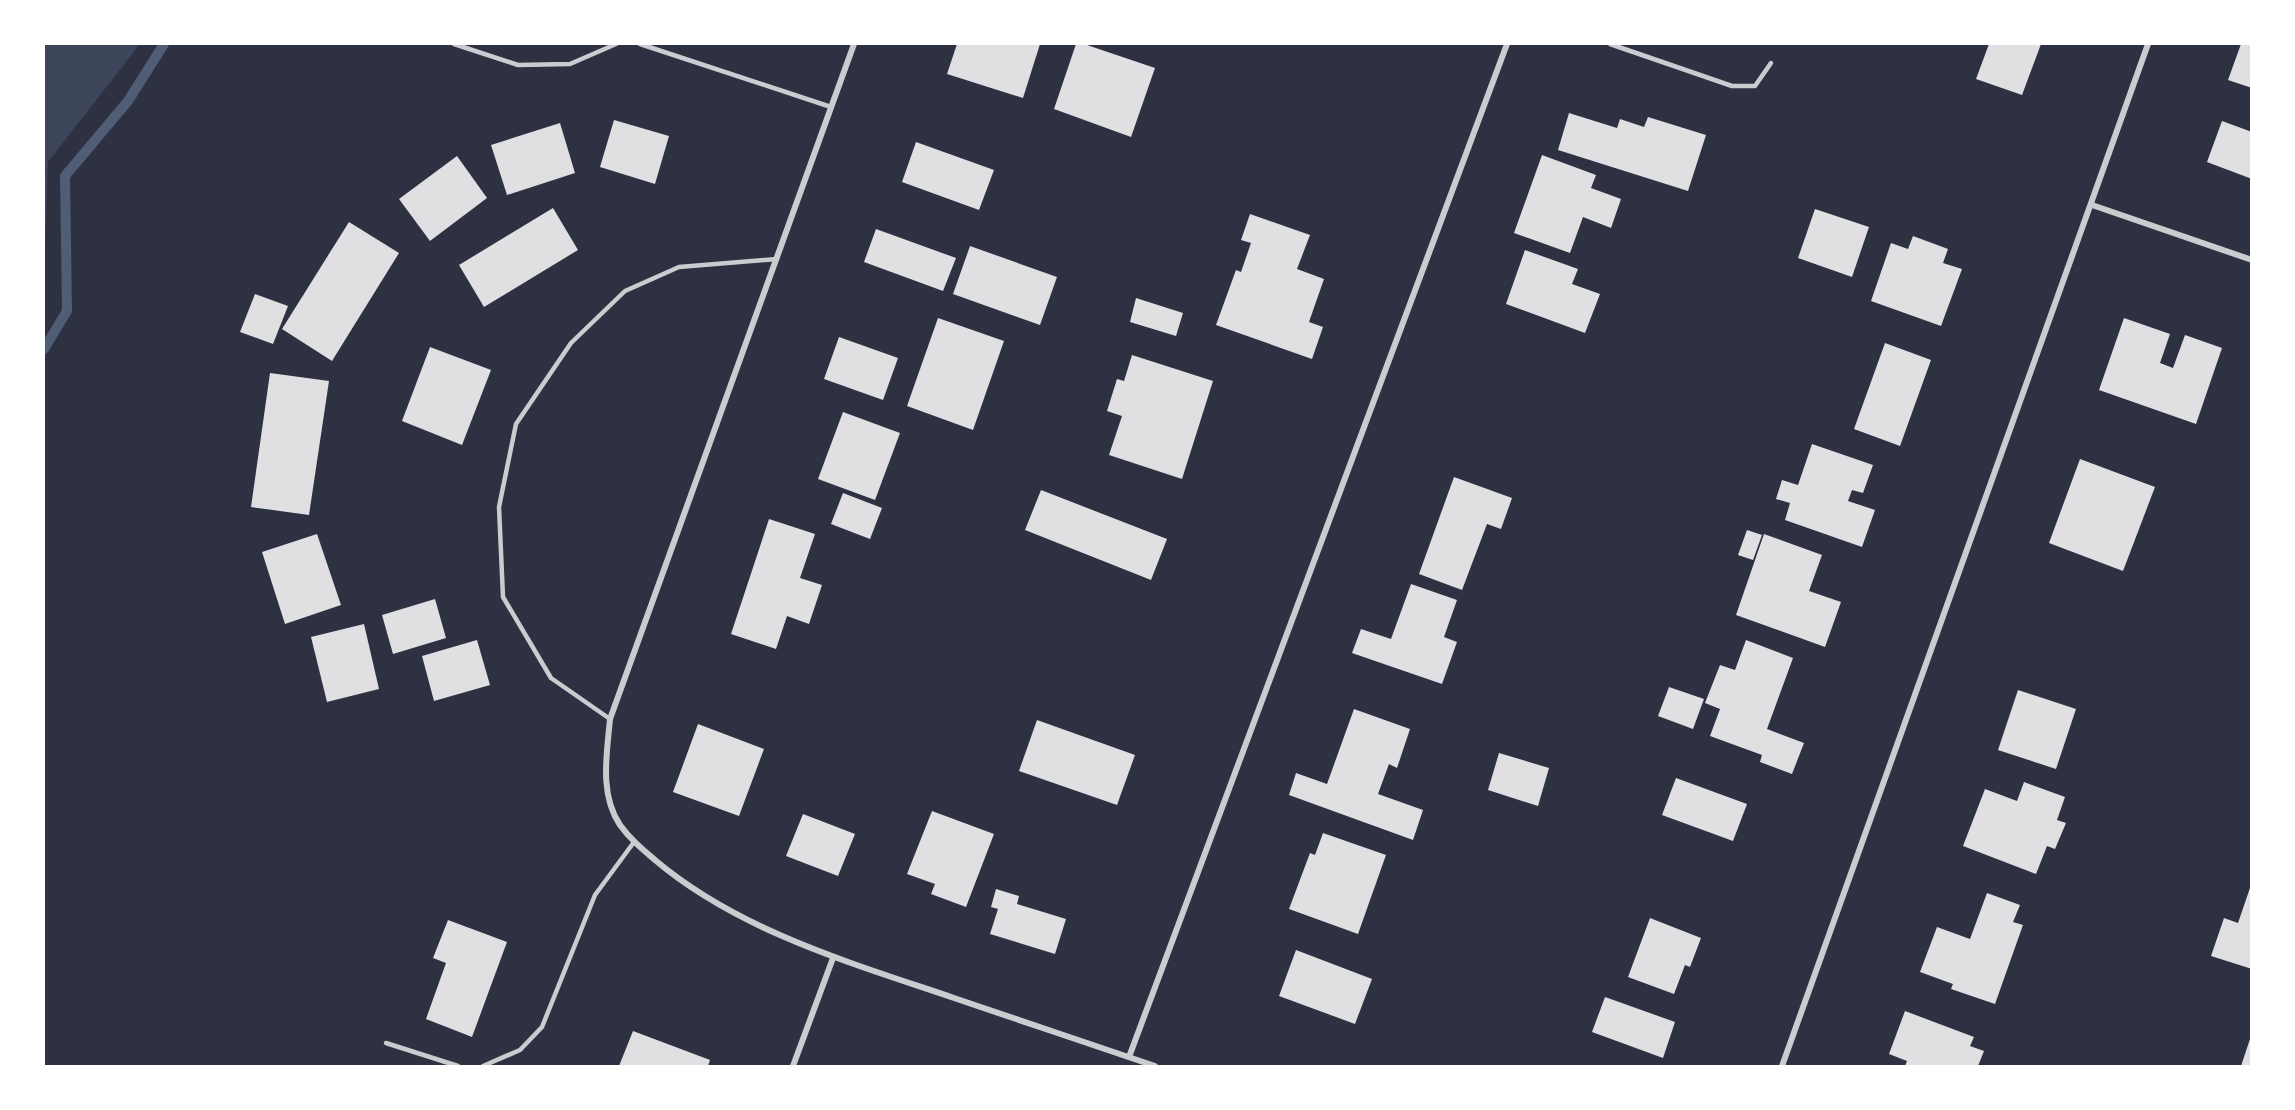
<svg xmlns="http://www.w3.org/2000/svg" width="2295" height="1110" font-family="Ubuntu,sans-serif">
	<rect width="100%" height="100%" fill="#2d3142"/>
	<!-- green -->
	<polygon fill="#3c4559" points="44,44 140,44 48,162 44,281"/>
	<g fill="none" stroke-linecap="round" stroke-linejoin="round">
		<!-- stream -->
		<polyline stroke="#4f5d75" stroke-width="10" points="44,349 67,311 65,176 128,101 164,44"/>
	</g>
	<!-- building -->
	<g fill="#e0e0e3">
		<polygon points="957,44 1040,44 1023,98 947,74"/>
		<polygon points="1076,44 1084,44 1155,68 1131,137 1054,109"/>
		<polygon points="1989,44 2041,44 2022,95 1976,79"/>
		<polygon points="2241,44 2252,44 2252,88 2228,80"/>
		<polygon points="1569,113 1617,128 1620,119 1644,127 1648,117 1706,135 1688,191 1558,150"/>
		<polygon points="614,120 669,136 655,184 600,167"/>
		<polygon points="2222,121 2252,132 2252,179 2207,162"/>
		<polygon points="560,123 575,173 507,195 491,145"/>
		<polygon points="916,142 994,170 979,210 902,182"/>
		<polygon points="1542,155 1596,175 1591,188 1621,199 1611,228 1583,217 1570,253 1514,233"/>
		<polygon points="457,156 487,198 430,241 399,199"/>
		<polygon points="553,208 578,250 484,307 459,265"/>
		<polygon points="1815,209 1869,227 1852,277 1798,258"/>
		<polygon points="1250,214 1310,235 1297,269 1324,279 1309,322 1323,327 1312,359 1216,325 1236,270 1241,272 1251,243 1241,240"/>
		<polygon points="349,222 399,253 332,361 282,329"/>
		<polygon points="876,229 956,258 943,291 864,262"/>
		<polygon points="1913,236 1948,249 1943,263 1962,269 1941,326 1871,301 1891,243 1908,249"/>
		<polygon points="970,246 1057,277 1040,325 953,294"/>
		<polygon points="1525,250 1578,269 1572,284 1600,294 1585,333 1506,304"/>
		<polygon points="255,294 288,306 273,344 240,332"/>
		<polygon points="1136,298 1183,313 1176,336 1130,322"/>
		<polygon points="938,318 1004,341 973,430 907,406"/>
		<polygon points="2124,318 2170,334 2160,363 2173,368 2185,335 2222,348 2196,424 2099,390"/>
		<polygon points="839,337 898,358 883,400 824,379"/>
		<polygon points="1885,343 1931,360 1900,446 1854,429"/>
		<polygon points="430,347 491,370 462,445 402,421"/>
		<polygon points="1132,355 1213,381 1182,479 1109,455 1122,416 1107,411 1117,379 1124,381"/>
		<polygon points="270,373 329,381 309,515 251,507"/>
		<polygon points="843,412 900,433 875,500 818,479"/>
		<polygon points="1812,444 1873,465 1863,493 1852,490 1848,501 1875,510 1862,547 1785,520 1790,503 1776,499 1782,480 1798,485"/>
		<polygon points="2080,459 2155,487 2123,571 2049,543"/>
		<polygon points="1454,477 1512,498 1501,529 1487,524 1462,590 1419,574"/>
		<polygon points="1041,490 1167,539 1151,580 1025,530"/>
		<polygon points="843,493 882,508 870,539 831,524"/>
		<polygon points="769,519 815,534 800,578 822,585 809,624 787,616 776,649 731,634"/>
		<polygon points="1747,530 1762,535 1753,560 1738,555"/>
		<polygon points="317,534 341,605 285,624 262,552"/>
		<polygon points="1764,534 1822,555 1809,591 1841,602 1825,647 1736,615"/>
		<polygon points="1411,584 1457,600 1444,637 1457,642 1442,684 1352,653 1361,629 1391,639"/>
		<polygon points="435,599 446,638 393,654 382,615"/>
		<polygon points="364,624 379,689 327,702 311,637"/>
		<polygon points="477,640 490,685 434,701 422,656"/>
		<polygon points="1746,640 1793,658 1767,729 1804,743 1792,774 1760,762 1762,755 1710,736 1720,709 1705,703 1720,665 1735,670"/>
		<polygon points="1669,687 1704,699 1693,729 1658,716"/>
		<polygon points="2018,690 2076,709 2056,769 1998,750"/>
		<polygon points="1354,709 1410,729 1397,768 1389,764 1378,794 1423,810 1413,840 1289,795 1296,773 1327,784"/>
		<polygon points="1037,720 1135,755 1117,805 1019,771"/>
		<polygon points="698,724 764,749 739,816 673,792"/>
		<polygon points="1499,753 1549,768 1538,806 1488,790"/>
		<polygon points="1676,778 1747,804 1733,841 1662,815"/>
		<polygon points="2024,782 2065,797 2057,820 2066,823 2055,849 2047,846 2036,874 1963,846 1985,789 2017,801"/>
		<polygon points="932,811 994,834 966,907 931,894 935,884 907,874"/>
		<polygon points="803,814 855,834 838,876 786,856"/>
		<polygon points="1323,833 1386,855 1358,934 1289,909 1310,853 1315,855"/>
		<polygon points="2252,882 2252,969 2211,956 2224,918 2238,923"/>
		<polygon points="996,889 1019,896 1017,904 1066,919 1055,954 990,934 998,909 991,907"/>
		<polygon points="1987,893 2020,905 2013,922 2023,925 1995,1004 1951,989 1953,984 1920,972 1937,927 1970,939"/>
		<polygon points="1650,918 1701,938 1690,967 1685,965 1674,994 1628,977"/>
		<polygon points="448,920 507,942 472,1037 426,1019 446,963 433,958"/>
		<polygon points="1296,950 1372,979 1355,1024 1279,996"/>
		<polygon points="1605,997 1675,1022 1663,1058 1592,1032"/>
		<polygon points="1905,1011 1974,1037 1970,1046 1984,1051 1978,1066 1905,1066 1907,1061 1889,1054"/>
		<polygon points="633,1031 710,1060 708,1066 619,1066"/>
		<polygon points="2251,1036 2252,1066 2241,1066"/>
	</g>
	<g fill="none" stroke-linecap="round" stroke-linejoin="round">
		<!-- service -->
		<g stroke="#caccd0" stroke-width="4.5">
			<polyline points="454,44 518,65 570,64 616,44"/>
			<polyline points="640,44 831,107"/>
			<polyline points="1610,44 1732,86 1755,86 1771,63"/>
			<polyline points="610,719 551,678 503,597 499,507 516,424 571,343 625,291 679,267 777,259"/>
			<polyline points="386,1043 458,1066"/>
			<polyline points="483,1066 520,1050 542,1027 595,895 634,842"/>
		</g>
		<!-- minor -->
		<g stroke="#caccd0" stroke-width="6">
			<path d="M854,44L610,719C607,753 599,794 620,825C630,839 642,849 655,860C739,931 851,963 954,998C1021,1021 1088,1043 1155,1066"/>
			<polyline points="2092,205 2252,260"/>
			<polyline points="1129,1057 1507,44"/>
			<polyline points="793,1066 833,958"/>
			<polyline points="1782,1066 2148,44"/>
		</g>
	</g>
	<!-- border -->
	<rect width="2295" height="1110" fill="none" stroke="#ffffff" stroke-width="90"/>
</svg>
